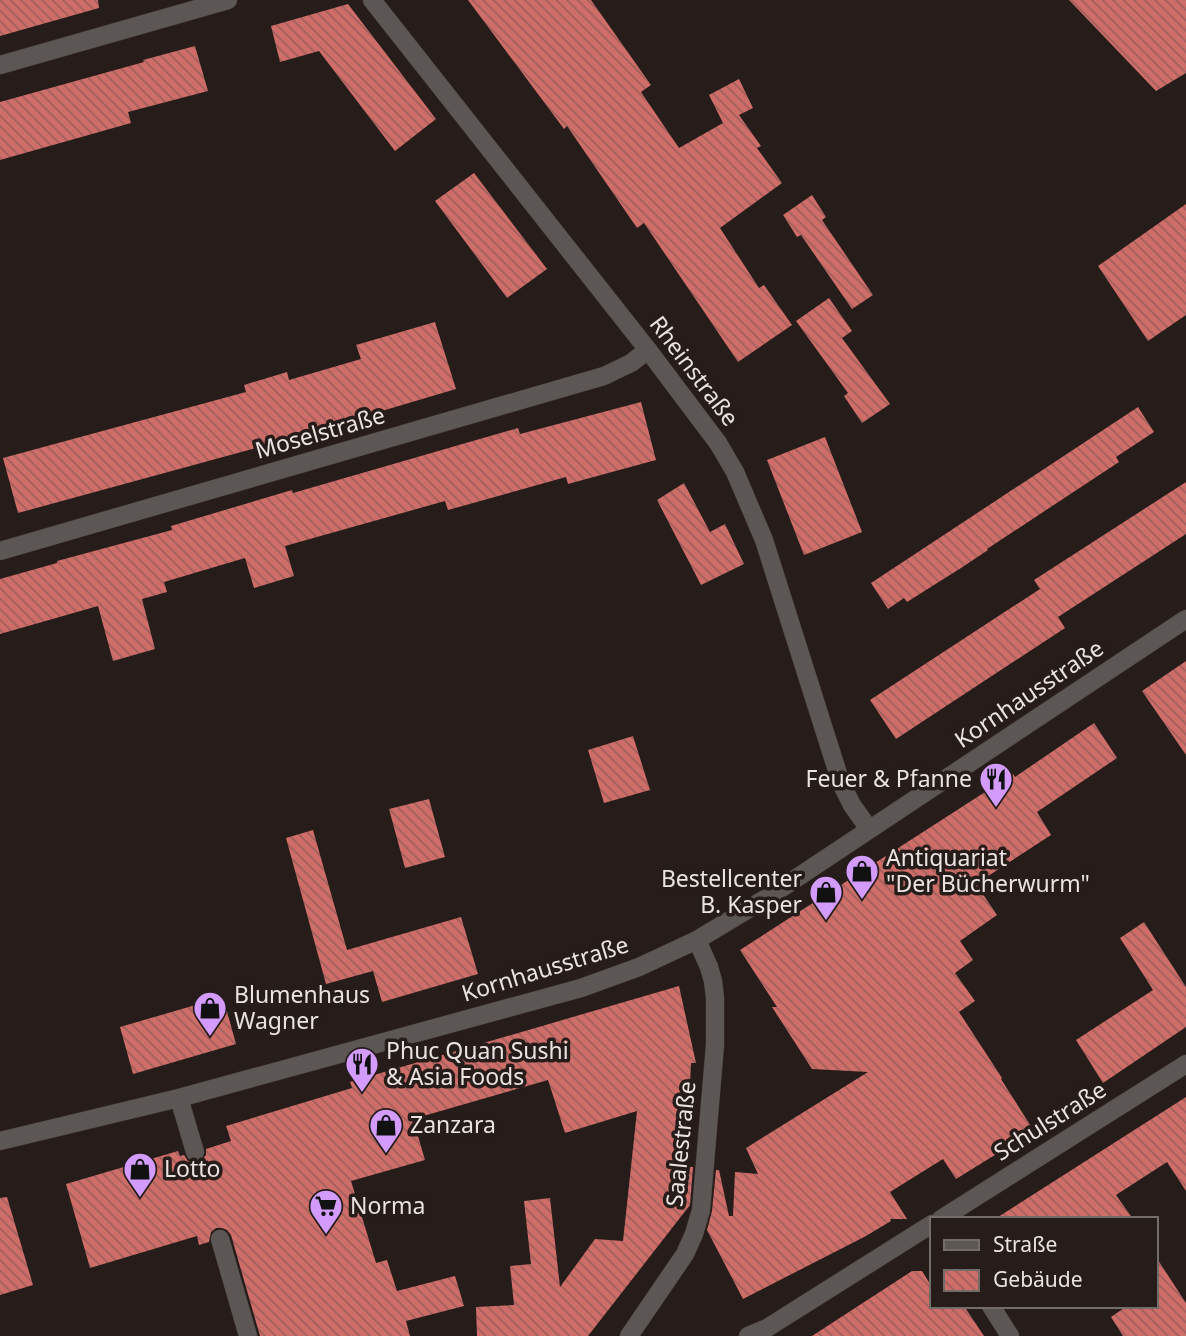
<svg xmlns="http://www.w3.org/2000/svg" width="1186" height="1336" font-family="'Noto Sans',sans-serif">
	<defs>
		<pattern id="building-back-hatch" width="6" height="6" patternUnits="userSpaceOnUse" patternTransform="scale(1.75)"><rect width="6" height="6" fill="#cf6d69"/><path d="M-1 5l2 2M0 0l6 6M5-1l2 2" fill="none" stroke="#9f5f5c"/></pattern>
	</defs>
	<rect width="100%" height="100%" fill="#261c19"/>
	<!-- building -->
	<g fill="url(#building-back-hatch)">
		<polygon points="0,0 98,0 99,8 0,36"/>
		<polygon points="468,0 591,0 651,85 641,92 679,148 723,123 709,95 739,79 753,108 739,115 761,146 757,148 782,183 720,228 759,288 764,285 792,325 738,362 644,223 637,228 567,126 564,129"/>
		<polygon points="1069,0 1186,0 1186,73 1156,91"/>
		<polygon points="348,4 436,119 395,151 319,51 280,62 271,26"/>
		<polygon points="195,46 208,91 128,112 131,123 0,160 0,102 144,62 143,60"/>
		<polygon points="474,173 547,269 507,298 435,201"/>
		<polygon points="812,195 826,217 822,220 873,295 852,309 801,235 797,237 783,215"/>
		<polygon points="1186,204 1186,315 1148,341 1098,266"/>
		<polygon points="829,298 852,331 842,338 890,404 862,423 844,396 848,393 796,321"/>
		<polygon points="435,322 456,389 274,443 18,513 3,458 246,392 244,385 287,372 289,380 361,359 356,345"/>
		<polygon points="641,402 656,460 568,484 566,477 448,510 445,501 285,546 294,576 254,588 245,558 164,582 167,592 142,599 155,649 113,661 98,606 0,634 0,579 57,563 57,561 172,530 171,526 292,490 293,493 518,428 520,434"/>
		<polygon points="1138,407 1154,432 1116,457 1119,462 987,549 988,550 961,568 907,602 904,598 888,609 871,583"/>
		<polygon points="825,437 862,532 804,555 767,460"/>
		<polygon points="1186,482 1186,534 1058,617 1065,628 896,739 870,700 1040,589 1034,580"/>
		<polygon points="684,483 710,532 725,524 744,564 701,585 657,500"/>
		<polygon points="1186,661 1186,755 1142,691"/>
		<polygon points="1094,723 1117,758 1037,812 1051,835 976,884 997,915 960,941 973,960 955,973 975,1001 959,1012 1002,1078 1001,1079 1034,1131 956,1179 943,1159 890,1192 907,1219 890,1219 891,1221 866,1236 743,1299 707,1230 712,1211 716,1170 719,1170 729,1216 733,1216 735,1172 758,1174 746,1148 868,1072 812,1069 772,1007 777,1007 740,950 1013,774 1015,777"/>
		<polygon points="633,736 650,790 604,803 588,750"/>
		<polygon points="429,799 445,857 405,868 389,809"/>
		<polygon points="313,830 347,950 461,917 478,974 382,1002 373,971 326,984 286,838"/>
		<polygon points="1144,922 1186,987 1186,1027 1103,1083 1076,1040 1153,990 1120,938"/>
		<polygon points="679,986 696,1063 691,1063 686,1167 693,1167 690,1205 588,1336 477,1336 476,1307 514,1305 510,1266 531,1264 524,1201 550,1198 560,1287 595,1239 623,1241 637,1111 565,1133 548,1080 413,1119 425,1160 351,1181 376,1263 387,1260 397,1291 455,1276 464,1306 406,1321 410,1336 260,1336 231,1235 227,1230 222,1228 216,1228 211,1232 209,1242 199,1245 197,1236 90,1268 66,1184 178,1151 180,1156 184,1155 188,1161 193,1163 199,1163 206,1155 206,1149 231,1141 226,1126 352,1088 350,1082"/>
		<polygon points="223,997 236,1044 133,1074 120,1027"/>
		<polygon points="1186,1097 1186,1191 1167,1162 1116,1195 1133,1219 995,1219"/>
		<polygon points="7,1197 33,1285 0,1295 0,1198"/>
		<polygon points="1156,1257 1186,1303 1186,1336 1123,1336 1111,1317 1127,1306 1156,1306"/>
		<polygon points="912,1271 922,1271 932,1287 932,1306 964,1306 984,1336 812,1336"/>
	</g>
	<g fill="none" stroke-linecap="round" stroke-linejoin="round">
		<defs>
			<g id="service">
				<polyline points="179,1098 195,1152"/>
				<polyline points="220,1239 248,1336"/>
				<polyline points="991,1306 1010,1336"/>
			</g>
			<g id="minor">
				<polyline points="372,0 648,350 718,443 735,472 764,540 841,783 852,805 869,829"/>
				<polyline points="0,65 228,0"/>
				<polyline points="0,551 604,376 631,363 648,350"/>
				<polyline points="0,1141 179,1098 581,988 639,967 697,940 765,899 1186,619"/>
				<polyline points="941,1219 1186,1064"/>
				<polyline points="629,1336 685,1254 694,1234 701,1210 715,1045 715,998 713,981 709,967 697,940"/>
				<polyline points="748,1336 767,1328 932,1224"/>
			</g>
		</defs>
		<!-- service casing -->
		<use href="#service" stroke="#413835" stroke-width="19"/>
		<!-- minor casing -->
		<use href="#minor" stroke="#413835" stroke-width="19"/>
		<!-- service -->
		<use href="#service" stroke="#5c5754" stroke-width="18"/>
		<!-- minor -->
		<use href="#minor" stroke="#5c5754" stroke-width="18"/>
	</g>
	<!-- icons -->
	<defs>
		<symbol id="restaurant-pin" viewBox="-11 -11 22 30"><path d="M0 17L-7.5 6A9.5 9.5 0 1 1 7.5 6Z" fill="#d39cfc" stroke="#261c19"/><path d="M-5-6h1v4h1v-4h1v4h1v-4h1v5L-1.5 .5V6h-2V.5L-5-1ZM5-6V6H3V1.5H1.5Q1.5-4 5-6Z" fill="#111"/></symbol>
		<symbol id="shop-pin" viewBox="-11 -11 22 30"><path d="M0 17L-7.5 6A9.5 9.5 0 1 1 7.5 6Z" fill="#d39cfc" stroke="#261c19"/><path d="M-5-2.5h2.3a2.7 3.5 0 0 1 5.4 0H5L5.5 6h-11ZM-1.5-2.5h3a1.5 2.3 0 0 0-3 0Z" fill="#111"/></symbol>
		<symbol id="supermarket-pin" viewBox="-11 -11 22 30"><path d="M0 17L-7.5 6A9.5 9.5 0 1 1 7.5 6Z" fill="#d39cfc" stroke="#261c19"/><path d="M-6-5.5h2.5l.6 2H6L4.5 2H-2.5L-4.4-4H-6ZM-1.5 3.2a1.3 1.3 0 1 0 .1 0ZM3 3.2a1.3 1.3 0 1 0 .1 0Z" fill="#111"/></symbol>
	</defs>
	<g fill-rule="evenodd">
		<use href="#restaurant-pin" x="977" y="760" width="38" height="52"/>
		<use href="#shop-pin" x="843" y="852" width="38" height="52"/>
		<use href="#shop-pin" x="807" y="873" width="38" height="52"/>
		<use href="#shop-pin" x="191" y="989" width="38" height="52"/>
		<use href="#restaurant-pin" x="343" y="1045" width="38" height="52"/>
		<use href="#shop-pin" x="367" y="1106" width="38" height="52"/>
		<use href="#shop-pin" x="121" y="1150" width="38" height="52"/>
		<use href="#supermarket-pin" x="307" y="1187" width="38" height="52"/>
	</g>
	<g text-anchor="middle" stroke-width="7" stroke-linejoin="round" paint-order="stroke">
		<!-- street labels -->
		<g font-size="23" fill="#eae3e1" stroke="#261c19">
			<text transform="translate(694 371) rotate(53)" y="8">Rheinstraße</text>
			<text transform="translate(320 433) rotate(-16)" y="8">Moselstraße</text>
			<text transform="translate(1029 694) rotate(-34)" y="8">Kornhausstraße</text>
			<text transform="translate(545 969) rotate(-17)" y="8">Kornhausstraße</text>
			<text transform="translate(1050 1121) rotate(-32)" y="8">Schulstraße</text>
			<text transform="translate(681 1144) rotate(-84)" y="8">Saalestraße</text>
		</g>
		<!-- poi labels -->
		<g font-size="23" fill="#eae3e1" stroke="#261c19" text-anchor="start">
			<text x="972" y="787" text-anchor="end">Feuer &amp; Pfanne</text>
			<text x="886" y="866">Antiquariat<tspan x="886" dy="26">"Der Bücherwurm"</tspan></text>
			<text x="802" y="887" text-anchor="end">Bestellcenter<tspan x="802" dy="26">B. Kasper</tspan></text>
			<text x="234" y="1003">Blumenhaus<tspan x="234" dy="26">Wagner</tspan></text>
			<text x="386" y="1059">Phuc Quan Sushi<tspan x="386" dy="26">&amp; Asia Foods</tspan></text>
			<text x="410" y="1133">Zanzara</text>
			<text x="164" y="1177">Lotto</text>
			<text x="350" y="1214">Norma</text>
		</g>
	</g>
	<!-- legend -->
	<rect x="930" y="1217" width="228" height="91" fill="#261c19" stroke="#746c69" stroke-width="2"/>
	<rect x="944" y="1240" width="35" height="10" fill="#5c5754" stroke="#746c69" stroke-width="2"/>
	<text x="993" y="1252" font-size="21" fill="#eae3e1">Straße</text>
	<rect x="944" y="1270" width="35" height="21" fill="url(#building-back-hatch)" stroke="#746c69" stroke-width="2"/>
	<text x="993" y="1287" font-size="21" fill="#eae3e1">Gebäude</text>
</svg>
